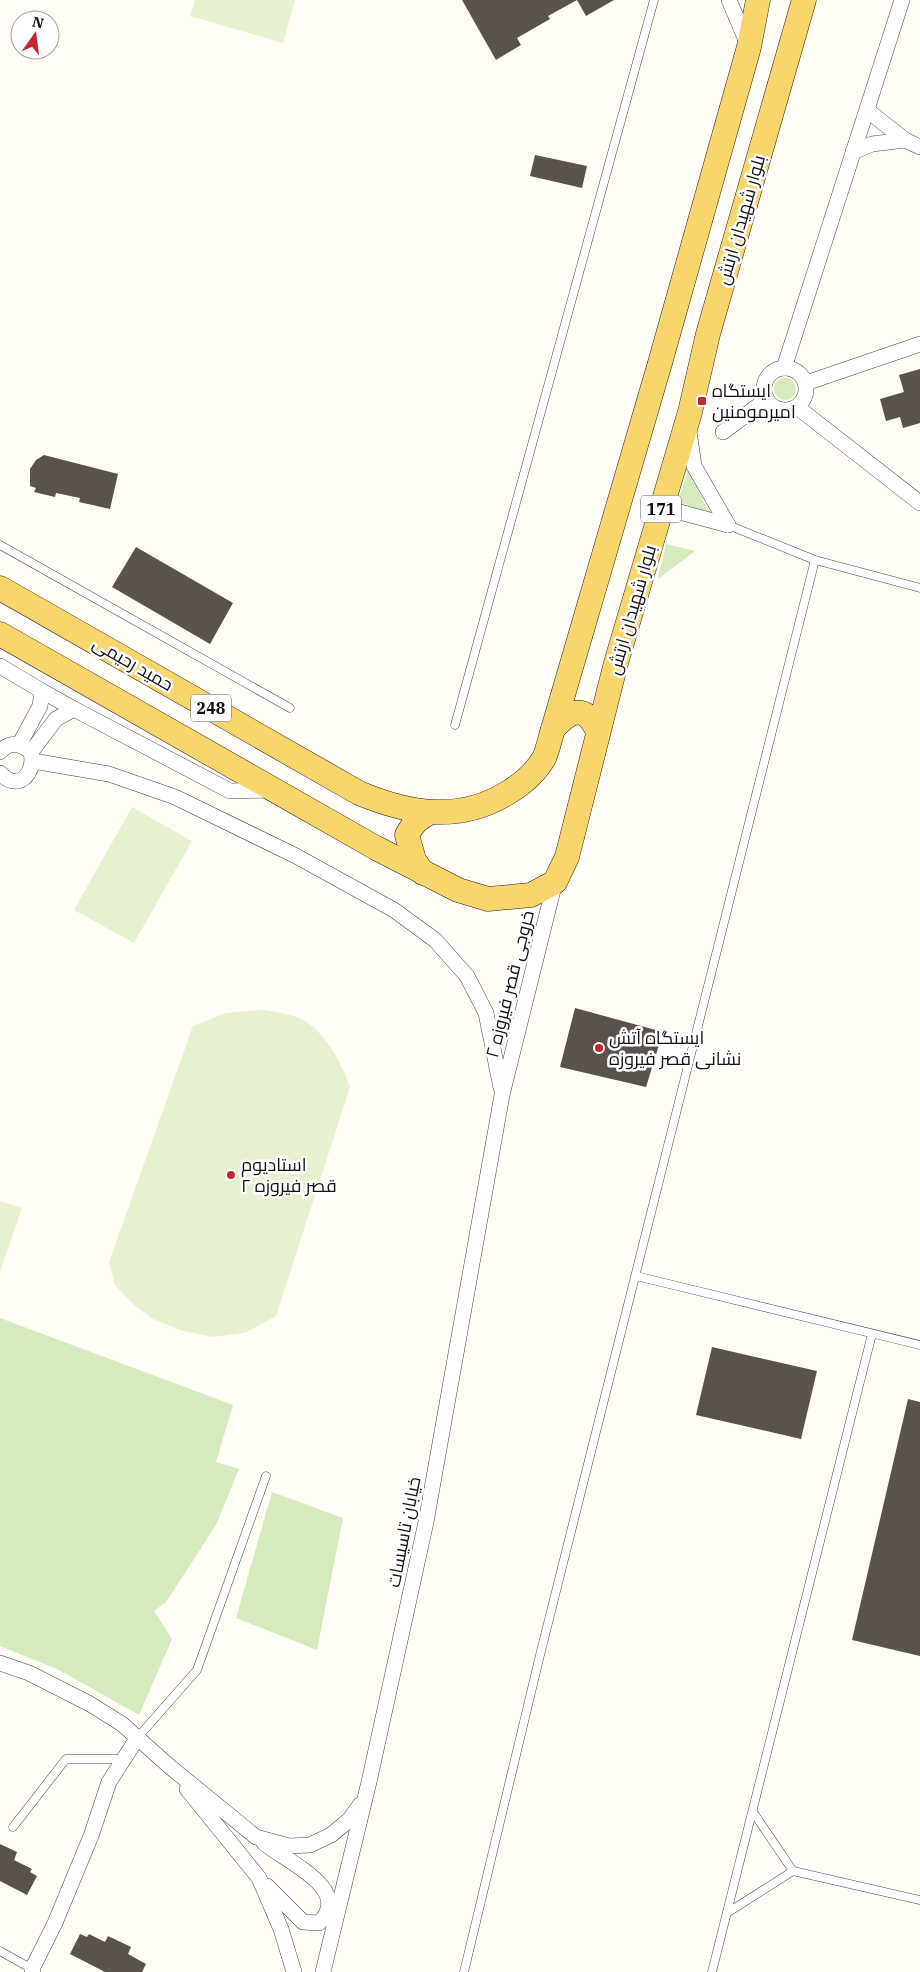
<svg xmlns="http://www.w3.org/2000/svg" width="920" height="1972" font-family="'IBM Plex Serif',Cairo,serif">
	<rect width="100%" height="100%" fill="#fffdf5"/>
	<!-- green -->
	<g fill="#d5ebbd">
		<circle cx="785" cy="389" r="11"/>
		<polygon points="689,468 710,516 676,507"/>
		<polygon points="666,544 695,551 658,579"/>
		<polygon points="0,1318 233,1405 216,1462 239,1469 216,1525 166,1602 154,1611 172,1639 139,1715 59,1670 0,1646"/>
		<polygon points="272,1492 343,1518 317,1650 236,1618"/>
	</g>
	<!-- pitch -->
	<g fill="#e6f2cf">
		<polygon points="195,0 295,0 283,43 190,16"/>
		<polygon points="132,807 192,841 134,943 74,910"/>
		<path d="M263,1010C273,1012 284,1013 294,1016C322,1025 341,1061 350,1087L276,1316L245,1333L213,1337L183,1331L153,1319L133,1304L115,1285L109,1262L193,1026L226,1013Z"/>
		<polygon points="0,1201 22,1208 0,1272"/>
	</g>
	<!-- building -->
	<g fill="#5a524d">
		<polygon points="462,0 577,0 548,16 550,19 517,38 521,45 496,60"/>
		<polygon points="577,0 614,0 586,16"/>
		<polygon points="535,155 587,166 582,188 530,176"/>
		<polygon points="920,369 920,423 903,428 900,417 886,421 880,399 904,392 899,375"/>
		<polygon points="44,455 118,474 110,509 79,502 80,498 56,493 55,497 34,492 36,488 30,486 30,469 36,460"/>
		<polygon points="136,547 233,603 210,644 112,587"/>
		<polygon points="575,1008 663,1032 646,1087 560,1067"/>
		<polygon points="712,1347 817,1371 801,1439 696,1415"/>
		<polygon points="908,1399 920,1402 920,1656 852,1640"/>
		<polygon points="0,1844 17,1852 14,1860 32,1869 30,1872 37,1876 27,1895 0,1881"/>
		<polygon points="80,1934 87,1937 89,1934 105,1942 108,1936 131,1947 128,1954 146,1964 142,1972 105,1972 70,1954"/>
	</g>
	<g fill="none" stroke-linecap="round" stroke-linejoin="round">
		<defs>
			<g id="lane">
				<polyline points="728,525 815,560 920,588"/>
				<polyline points="0,545 290,708"/>
				<polyline points="455,725 654,0"/>
				<polyline points="636,1276 920,1345"/>
				<polyline points="138,1737 197,1670 266,1476"/>
				<polyline points="13,1827 66,1759 124,1759"/>
				<polyline points="793,1871 920,1900"/>
				<polyline points="727,1913 793,1871 753,1812"/>
				<polyline points="0,1951 32,1969"/>
				<polyline points="464,1972 540,1655 815,560"/>
				<polyline points="712,1972 872,1334"/>
			</g>
			<g id="street">
				<polyline points="729,0 748,45"/>
				<polyline points="867,110 905,140 920,147"/>
				<polyline points="853,152 872,144 905,140"/>
				<circle cx="785" cy="389" r="21"/>
				<polyline points="784,368 902,0"/>
				<polyline points="806,383 920,344"/>
				<polyline points="797,407 920,503"/>
				<polyline points="689,431 694,466 728,525"/>
				<polyline points="723,432 767,399"/>
				<polyline points="661,507 728,525"/>
				<polyline points="0,666 42,691 40,706 19,745"/>
				<polyline points="42,691 74,709"/>
				<path d="M0,752C10,740 21,744 31,752C36,775 17,792 0,773"/>
				<polyline points="31,752 56,719 74,709 230,791 270,790"/>
				<polyline points="33,761 109,774 175,797 296,856 394,910 435,940 467,976 486,1013 501,1088"/>
				<polyline points="0,1663 29,1673 90,1704 122,1724 169,1766 256,1837 289,1846 310,1845 331,1835 349,1820 360,1805"/>
				<polyline points="187,1789 259,1878 281,1929 294,1972"/>
				<path d="M264,1843C285,1861 354,1889 319,1923L303,1922L267,1886"/>
				<polyline points="33,1972 32,1969 55,1923 91,1836 109,1782 138,1737"/>
				<polyline points="323,1972 369,1782 426,1522 502,1095 555,882"/>
			</g>
			<g id="primary">
				<path d="M0,588L359,793C409,814 460,823 509,792C522,784 536,772 544,758C548,750 550,738 553,729L660,363L749,47L758,0"/>
				<polyline points="0,634 376,848 458,890 488,899 531,895 555,882 567,857 616,663 690,412 708,334 804,0"/>
				<path d="M553,729C571,709 586,704 598,732"/>
				<path d="M423,873L414,860L407,835C413,824 418,818 429,813"/>
			</g>
		</defs>
		<!-- lane casing -->
		<use href="#lane" stroke="#444" stroke-width="9"/>
		<!-- street casing -->
		<use href="#street" stroke="#444" stroke-width="16"/>
		<!-- primary casing -->
		<use href="#primary" stroke="#222" stroke-width="25"/>
		<!-- lane -->
		<use href="#lane" stroke="#fff" stroke-width="8"/>
		<!-- street -->
		<use href="#street" stroke="#fff" stroke-width="15"/>
		<!-- primary -->
		<use href="#primary" stroke="#f9d66b" stroke-width="24"/>
	</g>
	<!-- markers -->
	<g fill="#c4262e" stroke="#fff" stroke-width="2">
		<rect x="697" y="396" width="10" height="10" rx="2.5"/>
		<circle cx="599" cy="1048" r="5"/>
		<circle cx="231" cy="1175" r="5"/>
	</g>
	<g text-anchor="middle" stroke-width="5" stroke-linejoin="round" paint-order="stroke">
		<!-- shield labels -->
		<g fill="#fff" stroke="#585858" stroke-width="1">
			<rect x="641" y="495.5" width="40" height="27" rx="4"/>
			<rect x="191" y="694.5" width="40" height="27" rx="4"/>
		</g>
		<g font-size="16" font-weight="bold" fill="#111">
			<text x="661" y="515">171</text>
			<text x="211" y="714">248</text>
		</g>
		<!-- street labels -->
		<g font-size="18" fill="#111" stroke="#fff">
			<text transform="translate(741 220) rotate(-74)" y="6">بلوار شهیدان ارتش</text>
			<text transform="translate(632 610) rotate(-74)" y="6">بلوار شهیدان ارتش</text>
			<text transform="translate(133 664) rotate(30)" y="6">حمید رحیمی</text>
			<text transform="translate(510 984) rotate(-76)" y="6">خروجی قصر فیروزه ۲</text>
			<text transform="translate(404 1532) rotate(-79)" y="6">خیابان تاسیسات</text>
		</g>
		<!-- poi labels -->
		<g font-size="18" fill="#111" stroke="#fff" text-anchor="start">
			<text x="712" y="397">ایستگاه<tspan x="712" dy="21">امیرمومنین</tspan></text>
			<text x="609" y="1044">ایستگاه آتش<tspan x="609" dy="21">نشانی قصر فیروزه</tspan></text>
			<text x="241" y="1171">استادیوم<tspan x="241" dy="21">قصر فیروزه ۲</tspan></text>
		</g>
	</g>
	<!-- north arrow -->
	<g transform="translate(35 35) rotate(14)"><circle r="24" fill="#ffffff" stroke="#a0a0a0"/>
	<path d="M0-4L9 19L0 12L-9 19Z" fill="#c4262e"/>
	<text y="-8" font-size="14" font-weight="bold" text-anchor="middle" fill="#111111">N</text>
	</g>
</svg>
